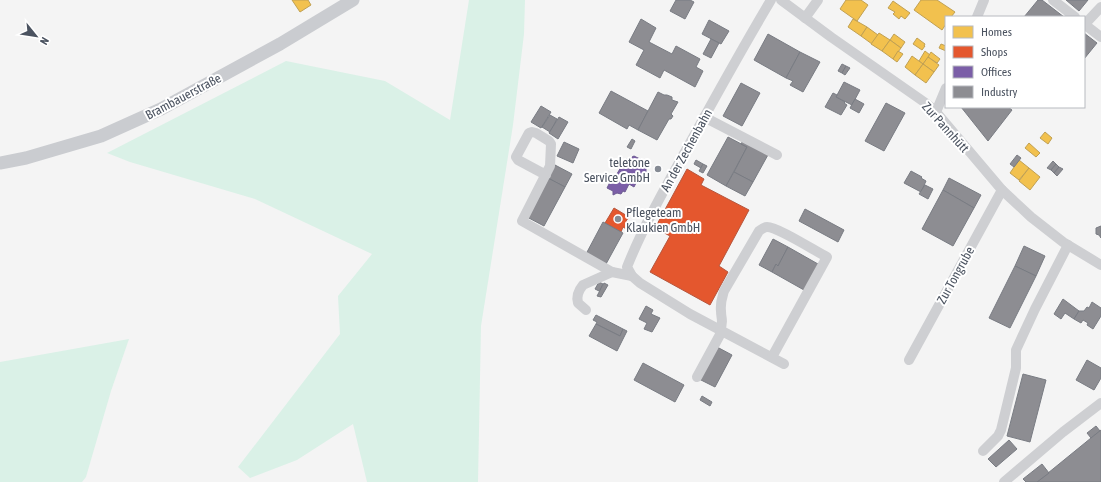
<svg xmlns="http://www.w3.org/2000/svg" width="1101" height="482" font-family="'Asap Condensed',sans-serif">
	<rect width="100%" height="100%" fill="#f4f4f4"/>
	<!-- green -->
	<g fill="#daf1e7">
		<polygon points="469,0 525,0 524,34 513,125 481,326 478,482 367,482 353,424 297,460 250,478 238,467 340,334 338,296 372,254 255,199 130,162 107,153 286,61 385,81 450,120"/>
		<polygon points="129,339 111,391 86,477 82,482 0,482 0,362"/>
	</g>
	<!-- homes -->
	<g fill="#f2c14e" stroke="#c0a053">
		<polygon points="292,0 308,0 311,5 300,12"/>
		<polygon points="846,0 861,0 868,5 857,21 840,9"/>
		<polygon points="921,0 937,0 955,12 951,17 946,17 946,24 942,30 914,10"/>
		<polygon points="893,1 910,13 905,19 901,16 899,19 893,14 895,12 888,8"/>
		<polygon points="853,19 867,27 861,36 848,27"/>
		<polygon points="867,27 878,35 872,44 861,36"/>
		<polygon points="879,33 890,40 882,51 871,44"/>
		<polygon points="894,34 905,42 901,48 890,40"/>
		<polygon points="917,38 925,44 924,46 925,46 922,50 913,44"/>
		<polygon points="890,40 901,48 893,59 882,51"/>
		<polygon points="941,44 946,46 946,51 939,48"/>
		<polygon points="898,51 903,54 897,62 893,59"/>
		<polygon points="925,51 930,55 923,64 919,61"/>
		<polygon points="931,52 940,59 937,63 928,57"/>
		<polygon points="912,56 923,64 915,75 905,67"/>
		<polygon points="928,57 939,65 934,72 923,64"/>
		<polygon points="923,64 934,72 926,83 915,75"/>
		<polygon points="1045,132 1052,138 1048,144 1040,138"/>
		<polygon points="1029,143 1040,153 1036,157 1025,148"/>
		<polygon points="1019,160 1029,168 1019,180 1010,173"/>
		<polygon points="1029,168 1040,177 1030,190 1019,181"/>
	</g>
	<!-- shops -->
	<g fill="#e4572e" stroke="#b6563d">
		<polygon points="687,169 704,179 701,185 749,210 719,266 728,272 710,305 650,272 670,236 655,228"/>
		<polygon points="614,208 629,217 626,221 631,224 628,230 623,227 621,232 605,223"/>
	</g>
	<!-- offices -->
	<polygon fill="#7b5ea7" stroke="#6d5b92" points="634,156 646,162 647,166 646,169 646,172 642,179 640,180 638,179 634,187 629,184 625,192 623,191 621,194 617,193 613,195 613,191 607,188 612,178 615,177 626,159 630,160 632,157"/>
	<!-- industry -->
	<g fill="#8d8d92" stroke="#797c83">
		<polygon points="676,0 690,0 694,2 685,19 670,11"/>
		<polygon points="1038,0 1042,0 1064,17 1024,17"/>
		<polygon points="1066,0 1088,0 1079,11"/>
		<polygon points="641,19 656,28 649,42 672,54 676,46 700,59 696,67 703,71 695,87 664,70 660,78 636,65 644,50 629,42"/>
		<polygon points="709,20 729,31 721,44 702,34"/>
		<polygon points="1084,33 1097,43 1084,59"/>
		<polygon points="768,34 800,52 786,78 754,60"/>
		<polygon points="711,39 719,43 711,58 703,54"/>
		<polygon points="800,52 820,62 803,92 790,85 793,81 786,78"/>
		<polygon points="842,64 846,66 842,73 838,71"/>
		<polygon points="846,66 850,68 845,75 842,73"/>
		<polygon points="844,82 860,90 852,105 836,97"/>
		<polygon points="741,83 760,93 742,126 723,116"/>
		<polygon points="611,91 648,111 638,130 629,125 627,129 599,113"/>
		<polygon points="658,92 664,95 667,95 672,97 672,100 678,102 671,114 673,116 671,119 669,119 657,140 638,130"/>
		<polygon points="833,93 837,95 836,97 845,102 844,103 847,105 841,115 825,107"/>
		<polygon points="855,99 864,104 859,113 850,108"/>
		<polygon points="886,103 905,113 884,151 865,141"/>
		<polygon points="541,106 551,112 541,128 531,122"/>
		<polygon points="961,107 1008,107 1012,110 988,141"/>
		<polygon points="550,115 557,119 550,132 542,127"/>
		<polygon points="559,117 568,122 558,139 549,133"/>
		<polygon points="728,137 747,147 726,186 707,175"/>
		<polygon points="632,139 635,141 631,149 627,147"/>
		<polygon points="744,139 769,153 753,182 734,172 747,147 741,144"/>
		<polygon points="564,142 579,149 573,163 557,156"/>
		<polygon points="1017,155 1021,158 1014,167 1010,164"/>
		<polygon points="696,160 703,164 701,168 694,164"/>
		<polygon points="1053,161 1056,164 1051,170 1047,168"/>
		<polygon points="703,164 707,166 703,173 699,171"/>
		<polygon points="1056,164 1059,167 1054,173 1051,170"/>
		<polygon points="555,165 572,174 565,187 548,178"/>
		<polygon points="1059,167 1063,169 1057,176 1054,173"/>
		<polygon points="911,171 922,177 921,178 926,181 921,192 904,183"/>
		<polygon points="734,172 753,182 745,196 726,186"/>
		<polygon points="548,178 565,187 544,226 527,217"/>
		<polygon points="949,178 981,195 974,208 943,190"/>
		<polygon points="925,185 933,189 928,199 919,194"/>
		<polygon points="943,190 974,208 953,246 922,229"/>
		<polygon points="805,209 844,230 838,242 799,221"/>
		<polygon points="603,222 623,233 606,264 586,254"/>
		<polygon points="1101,226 1101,238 1099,235 1096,234 1096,228"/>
		<polygon points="773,239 788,247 778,266 776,264 772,272 759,265"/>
		<polygon points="1024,246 1045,256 1036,276 1015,266"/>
		<polygon points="788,247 818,264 804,290 772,272 776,264 778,266"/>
		<polygon points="1015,266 1036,276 1010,328 989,318"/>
		<polygon points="599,282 603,284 599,291 595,289"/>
		<polygon points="604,283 608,285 601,297 597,296"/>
		<polygon points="1063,299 1079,311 1074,319 1065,313 1061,319 1054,314"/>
		<polygon points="1092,302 1101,308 1101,316 1093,329 1087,325 1088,323 1083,320 1081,323 1074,319 1079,311 1084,311 1087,307 1089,308"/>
		<polygon points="646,306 653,310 651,314 660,318 652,332 644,329 647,323 639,319"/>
		<polygon points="596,315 623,329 620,336 596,324 597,322 593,320"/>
		<polygon points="596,324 620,336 623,329 627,331 617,351 589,336"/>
		<polygon points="717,347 732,355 715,387 699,379"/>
		<polygon points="1087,360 1101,368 1101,378 1094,390 1076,380"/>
		<polygon points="643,363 684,385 675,402 634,380"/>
		<polygon points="1023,374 1046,380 1030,442 1007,436"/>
		<polygon points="702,396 712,402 710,406 700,400"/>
		<polygon points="1096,426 1100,431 1091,438 1087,433"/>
		<polygon points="1101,430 1101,482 1037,482 1091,438"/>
		<polygon points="1009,440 1017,449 996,467 988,459"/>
		<polygon points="1042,464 1049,473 1037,482 1026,482 1023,479"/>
	</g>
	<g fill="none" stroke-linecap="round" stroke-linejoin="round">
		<!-- minor -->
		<g stroke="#cecfd2" stroke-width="10">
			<path d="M771,0C741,50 713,101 685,152C664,190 643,227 627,267L632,276L640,283L690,314L784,364"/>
			<polyline points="781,0 831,37 927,104 936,112 1002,190 1031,217 1063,242 1101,265"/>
			<polyline points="1053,0 1075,17"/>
			<polyline points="977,17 984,0"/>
			<polyline points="805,18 818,0"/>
			<polyline points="1084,24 1101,37"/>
			<polyline points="1085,24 1101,7"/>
			<polyline points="936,112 946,88"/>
			<polyline points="704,117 777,155"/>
			<polyline points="546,175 518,160 516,157 529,133 532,132 536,133 549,141 551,144 550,166 522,221 612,272 632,276"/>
			<path d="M586,310L578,303C576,296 578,291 583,285L612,272"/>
			<path d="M720,330C724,322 721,319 721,311C720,303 722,298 724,291L759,231C762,229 764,227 767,227C778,227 815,251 827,257L772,357"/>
			<polyline points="909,360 1002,190"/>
			<polyline points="697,377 722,331"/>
			<polyline points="983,451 998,436 1001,430 1016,368 1016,350 1035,309 1068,245"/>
			<polyline points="1004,482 1063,432 1101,403"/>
		</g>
		<!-- major -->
		<polyline stroke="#caccd0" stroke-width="13" points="0,163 26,158 101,136 161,109 280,44 353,0"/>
	</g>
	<!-- markers -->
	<g fill="#868b94" stroke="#fff" stroke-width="1.5">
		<circle cx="658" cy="169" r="4"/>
		<circle cx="618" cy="219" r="4"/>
	</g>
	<g text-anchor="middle" stroke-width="4" stroke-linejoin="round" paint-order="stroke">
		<!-- street labels -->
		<g font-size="13" fill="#4b5360" stroke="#fff">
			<text transform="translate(183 96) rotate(-28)" y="5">Brambauerstraße</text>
			<text transform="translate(946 127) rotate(48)" y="5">Zur Pannhütt</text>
			<text transform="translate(686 150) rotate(-61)" y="5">An der Zechenbahn</text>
			<text transform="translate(955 275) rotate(-61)" y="5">Zur Tongrube</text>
		</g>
		<!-- poi labels -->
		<g font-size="13" fill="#4b5360" stroke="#fff" text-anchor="end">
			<text x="650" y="167">teletone<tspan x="650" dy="15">Service GmbH</tspan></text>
			<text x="626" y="217" text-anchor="start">Pflegeteam<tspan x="626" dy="15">Klaukien GmbH</tspan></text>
		</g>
	</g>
	<!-- legend -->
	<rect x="945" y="16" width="140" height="92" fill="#ffffff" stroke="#b7babf"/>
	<rect x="953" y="26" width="20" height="12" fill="#f2c14e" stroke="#b7babf"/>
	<text x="981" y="36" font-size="12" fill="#4b5360">Homes</text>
	<rect x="953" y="46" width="20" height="12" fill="#e4572e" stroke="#b7babf"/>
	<text x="981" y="56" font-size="12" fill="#4b5360">Shops</text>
	<rect x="953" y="66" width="20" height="12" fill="#7b5ea7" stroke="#b7babf"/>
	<text x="981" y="76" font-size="12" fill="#4b5360">Offices</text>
	<rect x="953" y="86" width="20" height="12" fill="#8d8d92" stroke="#b7babf"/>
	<text x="981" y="96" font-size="12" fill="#4b5360">Industry</text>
	<!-- north arrow -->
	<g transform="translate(36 36) rotate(120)" stroke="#ffffff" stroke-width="3" paint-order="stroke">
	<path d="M0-3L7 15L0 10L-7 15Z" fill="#4b5360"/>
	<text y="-6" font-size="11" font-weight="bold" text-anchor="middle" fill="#4b5360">N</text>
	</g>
</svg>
